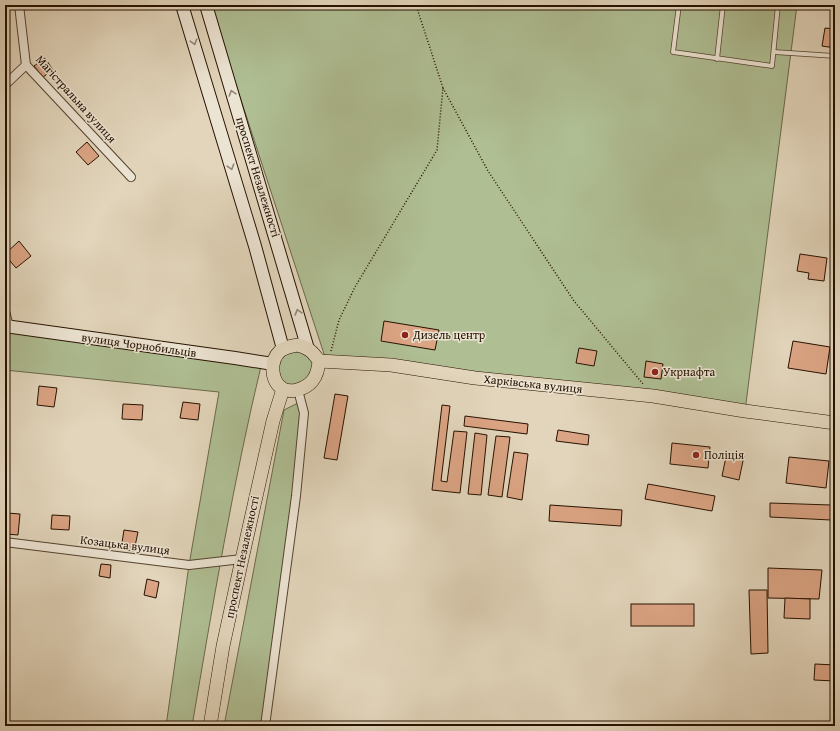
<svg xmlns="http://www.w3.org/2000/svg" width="840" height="731" font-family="'Gentium Book Plus',serif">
	<rect width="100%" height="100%" fill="#e2d5bb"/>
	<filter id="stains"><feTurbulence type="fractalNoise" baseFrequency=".005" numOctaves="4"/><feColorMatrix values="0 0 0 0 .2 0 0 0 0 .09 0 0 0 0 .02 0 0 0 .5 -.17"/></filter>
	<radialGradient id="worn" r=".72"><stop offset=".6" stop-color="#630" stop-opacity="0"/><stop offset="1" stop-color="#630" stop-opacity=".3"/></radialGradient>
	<!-- green -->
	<g fill="#afbe93" stroke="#6a684a">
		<polygon points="210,5 797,5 745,411 326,360"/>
		<path d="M5,326L262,362C233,482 213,604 192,726H166L189,565L219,392L5,370Z"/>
		<polygon points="290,346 314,354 315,378 283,389 276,356"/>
		<polygon points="302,401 304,413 265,726 224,726 284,410"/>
	</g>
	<!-- building -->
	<g fill="#dba484" stroke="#261100">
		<polygon points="825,28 835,29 835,48 822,46"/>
		<polygon points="45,58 53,70 43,77 34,66"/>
		<polygon points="87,142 99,156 88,165 76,152"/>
		<polygon points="19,241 31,256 16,268 5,255 5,254"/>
		<polygon points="800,254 827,258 824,281 808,279 809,273 797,271"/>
		<polygon points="384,321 439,330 435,350 381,341"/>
		<polygon points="793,341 830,347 826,374 788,368"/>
		<polygon points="579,348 597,351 594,366 576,363"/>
		<polygon points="646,361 663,364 661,379 644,377"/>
		<polygon points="39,386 57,388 54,407 37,405"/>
		<polygon points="335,394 348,396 337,460 324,458"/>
		<polygon points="183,402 200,404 198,420 180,418"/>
		<polygon points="123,404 143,405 142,420 122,419"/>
		<polygon points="442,405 450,406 441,481 447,482 454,431 467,432 460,493 432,490"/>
		<polygon points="465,416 528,424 527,434 464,426"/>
		<polygon points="558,430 589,435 588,445 556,441"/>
		<polygon points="475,433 487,435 481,495 468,494"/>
		<polygon points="496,436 510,437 502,497 488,495"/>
		<polygon points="672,443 710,447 708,468 670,464"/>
		<polygon points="514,452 528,454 522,500 507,497"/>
		<polygon points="727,452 744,456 739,480 722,476"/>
		<polygon points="789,457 829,461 826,488 786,483"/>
		<polygon points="648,484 715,496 712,511 645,499"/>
		<polygon points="770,503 831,505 831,520 770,517"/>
		<polygon points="550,505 622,510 621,526 549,521"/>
		<polygon points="7,513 20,514 18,535 6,534"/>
		<polygon points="52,515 70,516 69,530 51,529"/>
		<polygon points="124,530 138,532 134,551 121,549"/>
		<polygon points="101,564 111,565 110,578 99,576"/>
		<polygon points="768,568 822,570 819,599 768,598"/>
		<polygon points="147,579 159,582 156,598 144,595"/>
		<polygon points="749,590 767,590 768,653 751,654"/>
		<polygon points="785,598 810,599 810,619 784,618"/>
		<rect x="631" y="604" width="63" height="22"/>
		<polygon points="815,664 835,665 835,681 814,680"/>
	</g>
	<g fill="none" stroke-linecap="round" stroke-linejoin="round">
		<defs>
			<g id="lane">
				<polyline points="679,5 673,52 772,66 778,5"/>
				<polyline points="774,52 835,56"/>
				<polyline points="717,59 723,5"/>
			</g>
			<g id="street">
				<polyline points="19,5 26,65 131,177"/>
				<polyline points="5,85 26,65"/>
				<polyline points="5,311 9,327"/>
				<polyline points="5,542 189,565 242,559"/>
				<polyline points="265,726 296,496 304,413 298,390"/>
			</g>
			<g id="secondary">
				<polyline points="182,5 255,246 283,349"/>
				<polyline points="206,5 308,349"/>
				<polyline points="5,326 235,358 273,364"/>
			</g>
			<g id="primary">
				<path d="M297,345C308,347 313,352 319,361C318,375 313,386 297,390C293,391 287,391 283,389C270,381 270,360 280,351C285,347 292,346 297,345Z"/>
				<polyline points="319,361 391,365 475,378 653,396 745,411 835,423"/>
				<polyline points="210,726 223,646 242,559 273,421 283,389"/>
			</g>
		</defs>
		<!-- lane casing -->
		<use href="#lane" stroke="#55422f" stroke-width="5.5"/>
		<!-- street casing -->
		<use href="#street" stroke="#55422f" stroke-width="10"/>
		<!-- secondary casing -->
		<use href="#secondary" stroke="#261100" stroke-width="14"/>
		<!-- primary casing -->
		<use href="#primary" stroke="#261100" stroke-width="14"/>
		<!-- path -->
		<g stroke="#261100" stroke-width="1.5" stroke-dasharray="1 2" stroke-linecap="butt">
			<polyline points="443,88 488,171 574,301 643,384"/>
			<polyline points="331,351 339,320 355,287 437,150 443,88 416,5"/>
		</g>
		<!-- lane -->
		<use href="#lane" stroke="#ece4d3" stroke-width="4"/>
		<!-- street -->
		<use href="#street" stroke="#ece4d3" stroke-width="8"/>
		<!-- secondary -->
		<use href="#secondary" stroke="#ece4d3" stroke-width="12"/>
		<!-- primary -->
		<use href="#primary" stroke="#e2d5bb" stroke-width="13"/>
	</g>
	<!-- one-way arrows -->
	<defs><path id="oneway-chevron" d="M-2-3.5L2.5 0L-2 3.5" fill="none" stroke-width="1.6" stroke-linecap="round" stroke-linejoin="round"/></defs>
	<g stroke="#938574">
		<use href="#oneway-chevron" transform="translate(194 42) rotate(73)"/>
		<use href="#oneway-chevron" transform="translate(232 93) rotate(-107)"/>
		<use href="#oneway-chevron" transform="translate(231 167) rotate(73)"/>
		<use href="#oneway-chevron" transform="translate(298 312) rotate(-106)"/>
	</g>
	<!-- markers -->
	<g fill="#8f2418" stroke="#ece4d3" stroke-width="1.5">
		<circle cx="405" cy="335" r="4"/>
		<circle cx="655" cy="372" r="4"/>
		<circle cx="696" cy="455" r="4"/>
	</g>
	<g text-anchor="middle" stroke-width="3" stroke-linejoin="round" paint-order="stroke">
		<!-- street labels -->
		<g font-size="12" fill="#261100" stroke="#ece4d3">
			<text transform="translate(76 99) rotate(48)" y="4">Магістральна вулиця</text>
			<text transform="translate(258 177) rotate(73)" y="4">проспект Незалежності</text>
			<text transform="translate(139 345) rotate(8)" y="4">вулиця Чорнобильців</text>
			<text transform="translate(533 384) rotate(6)" y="4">Харківська вулиця</text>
			<text transform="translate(125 545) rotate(7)" y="4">Козацька вулиця</text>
			<text transform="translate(242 557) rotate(-78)" y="4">проспект Незалежності</text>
		</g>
		<!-- poi labels -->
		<g font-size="12" fill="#261100" stroke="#ece4d3" text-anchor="start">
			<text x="413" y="339">Дизель центр</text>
			<text x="663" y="376">Укрнафта</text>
			<text x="704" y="459">Поліція</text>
		</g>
	</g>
	<!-- margin -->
	<rect width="840" height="731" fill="none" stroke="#e2d5bb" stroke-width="20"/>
	<rect x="6" y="6" width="828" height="719" fill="none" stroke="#261100" stroke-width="2"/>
	<rect x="10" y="10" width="820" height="711" fill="none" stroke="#261100"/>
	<rect width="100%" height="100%" filter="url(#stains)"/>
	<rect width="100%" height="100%" fill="url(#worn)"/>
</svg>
